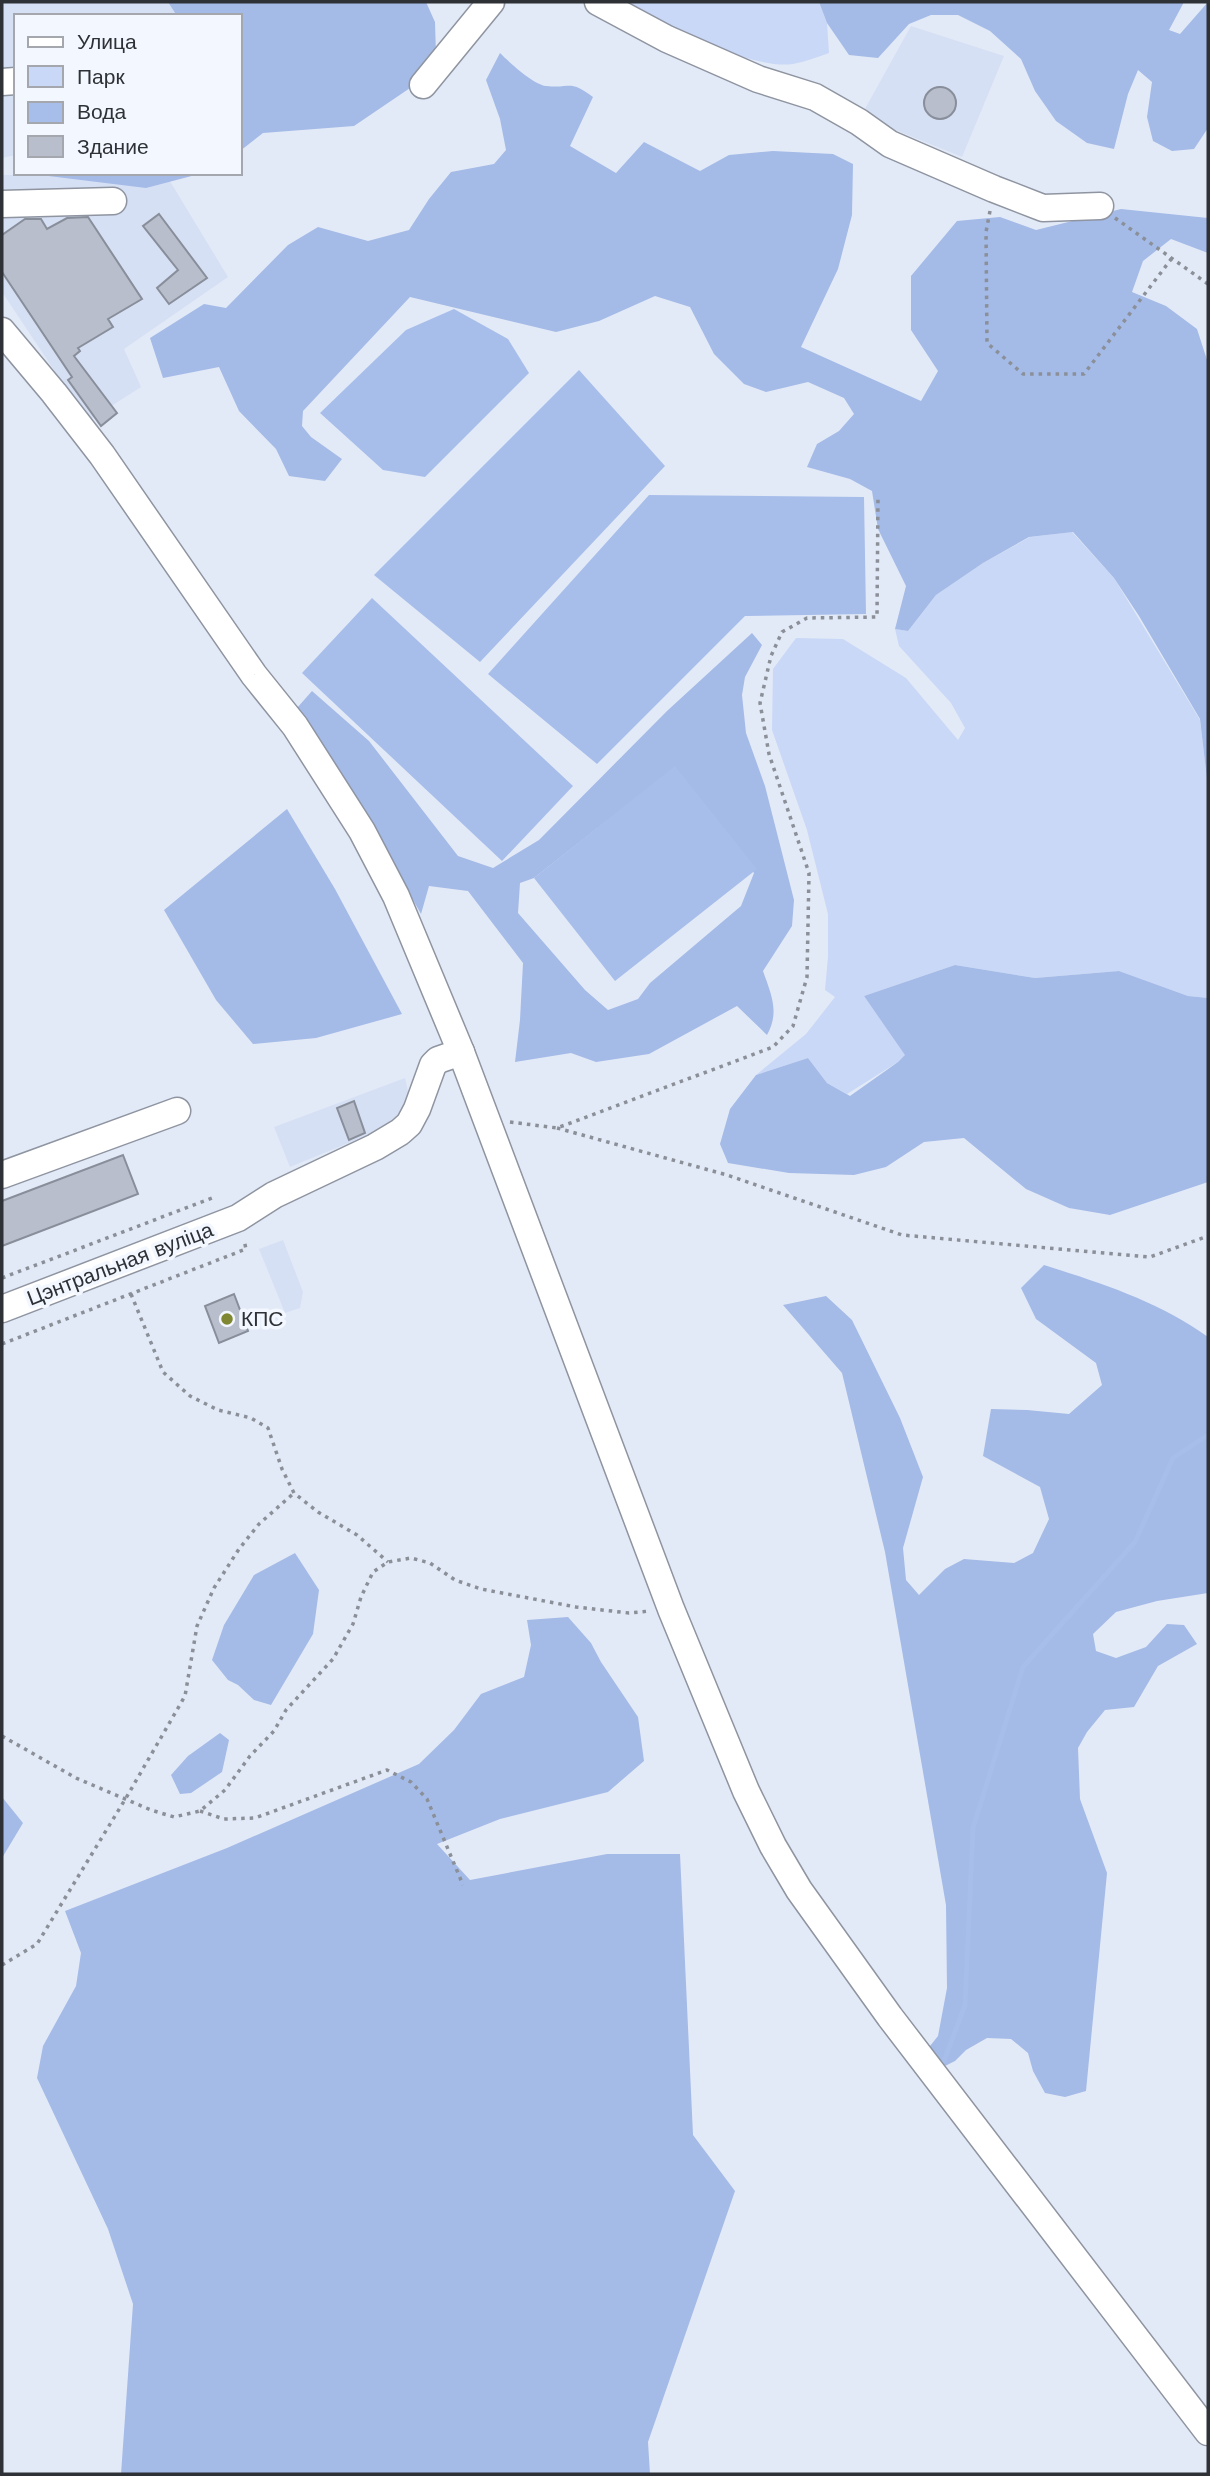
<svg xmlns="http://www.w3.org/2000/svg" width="1210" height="2476" font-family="'Work Sans',sans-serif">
	<rect width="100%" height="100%" fill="#e3eaf7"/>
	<!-- built -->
	<g fill="#d6e0f4">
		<polygon points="2,2 168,2 177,16 16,16 16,155 2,158"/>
		<polygon points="911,26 1004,56 962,157 861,116"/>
		<polygon points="165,173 228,277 124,349 141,387 88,421 2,292 2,175"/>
		<polygon points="405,1078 409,1096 402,1121 290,1167 274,1127"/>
		<polygon points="283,1240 303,1292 300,1308 285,1313 259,1249"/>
	</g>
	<!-- green -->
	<g fill="#c9d8f6">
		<path d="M621,2H819L827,23L829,53C817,57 805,62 793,64C748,70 662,23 621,2Z"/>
		<polygon points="1072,532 1114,578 1200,720 1208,788 1208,998 1188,996 1119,971 1035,978 955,965 864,996 906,1055 898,1062 847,1094 827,1083 808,1058 756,1075 806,1034 835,997 825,990 828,957 828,914 807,830 772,730 773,669 796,638 843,639 906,678 958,740 965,728 951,703 899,646 895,629 908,631 936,595 983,563 1030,537"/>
	</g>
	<!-- forest -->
	<g fill="#a4bae7" fill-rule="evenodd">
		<polygon points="168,2 426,2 435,22 436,55 413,86 354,126 263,133 240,151 240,16 177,16"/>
		<polygon points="819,2 1184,2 1169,30 1180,34 1208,2 1208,128 1194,149 1172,151 1153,141 1147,117 1152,82 1138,70 1128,94 1114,149 1087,143 1056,121 1035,91 1021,59 990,31 958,15 931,15 909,24 878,58 849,55 827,23"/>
		<path d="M500,53C510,63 533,84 546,86C572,89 568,79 593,97L570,146L616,173L644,142L700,171L729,155L773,151L833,154L853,164L852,215L838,269L801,347L921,401L938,371L911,330V276L957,221L1000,217L1036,230L1121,209L1208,218V253L1171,239L1143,261L1132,292L1166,306L1197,329L1208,363V788L1200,719L1139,616L1114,578L1073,532L1029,537L983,563L936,595L908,631L895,629L906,586L878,529L872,491L850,479L807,467L817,444L839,431L854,414L844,398L808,382L766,392L744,384L714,354L690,307L655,296L599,321L556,332L410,297L303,411L302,426L311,437L342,459L325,481L289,476L276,449L239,411L219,367L163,378L150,338L204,304L226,308L288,245L318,227L368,241L409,230L429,199L451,172L494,164L506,150L500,119L486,80Z"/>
		<polygon points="24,173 203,173 146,188"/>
		<path d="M752,633L762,645L745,677L742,695L746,733L765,786L794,900L792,926L763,971C771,994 780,1012 767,1035L737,1006L649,1054L596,1062L571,1053L515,1062L520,1020L523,963L468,891L429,886L421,914L379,840L297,708L312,691L369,741L458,856L493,868L539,840L667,711ZM675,767L754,873L741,906L650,983L638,999L608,1010L585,990L518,913L520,883L534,878Z"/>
		<polygon points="287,809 335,889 402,1014 316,1038 253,1044 216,1000 164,910"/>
		<polygon points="955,965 1035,978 1119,971 1188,996 1208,998 1208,1182 1110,1215 1069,1208 1026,1189 964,1138 924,1142 886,1167 854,1175 789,1173 728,1163 720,1144 730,1109 756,1075 808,1058 827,1083 850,1096 898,1062 905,1055 864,996"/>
		<path d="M1044,1265C1101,1283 1160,1302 1208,1337V1593L1157,1601L1116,1612L1093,1634L1096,1651L1116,1658L1146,1647L1167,1624L1184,1625L1197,1644L1158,1666L1134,1707L1105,1710L1087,1732L1078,1748L1080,1799L1107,1873L1086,2091L1065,2097L1045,2093L1033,2071L1028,2053L1011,2039L987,2038L966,2050L955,2061L939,2069L926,2051L938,2036L947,1988L946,1905L885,1552L842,1373L783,1305L826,1296L852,1320L900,1418L923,1477L903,1548L906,1580L919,1595L945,1569L964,1559L1014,1563L1033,1553L1049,1519L1040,1487L983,1456L991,1409L1027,1410L1069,1414L1102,1385L1096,1363L1036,1319L1021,1288Z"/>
		<polygon points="295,1553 319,1590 313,1634 271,1705 254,1700 238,1685 228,1680 212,1660 224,1625 254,1575"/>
		<polygon points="568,1617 591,1643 601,1662 638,1717 644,1761 608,1792 500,1819 437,1844 470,1880 607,1854 680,1854 693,2135 735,2191 648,2442 650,2474 121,2474 133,2304 108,2229 37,2078 43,2046 76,1986 81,1953 65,1911 227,1848 419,1764 454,1730 481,1694 524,1677 531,1645 527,1620"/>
		<polygon points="220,1733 229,1740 222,1772 191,1793 180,1794 171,1775 188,1756"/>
		<polygon points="2,1797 23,1823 2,1858"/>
	</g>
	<!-- water -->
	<g fill="#a7bdea">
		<polygon points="454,309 508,339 529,373 425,477 383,470 320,413 406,330"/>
		<polygon points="579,370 665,466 480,662 374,575"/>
		<polygon points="649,495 864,497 866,614 745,616 597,764 488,674"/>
		<polygon points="372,598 573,786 502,861 302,673"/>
		<polygon points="675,766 757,869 615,981 534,878"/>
	</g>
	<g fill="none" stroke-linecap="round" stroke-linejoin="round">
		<!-- stream -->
		<polyline stroke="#a7bdea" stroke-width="5" points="944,2061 965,2005 973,1828 1023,1667 1135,1542 1173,1458 1208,1435"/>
	</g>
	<!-- building -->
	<g fill="#b8becb" stroke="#888e9a" stroke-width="2">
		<circle cx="940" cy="103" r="16"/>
		<polygon points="159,214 207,278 169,304 157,288 178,270 143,226"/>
		<polygon points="88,217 142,299 108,319 113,327 78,348 80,351 74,356 117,413 101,426 68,380 72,377 2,272 2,235 25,219 41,219 47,229 67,218"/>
		<polygon points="354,1101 365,1133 349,1140 337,1108"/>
		<polygon points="123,1155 138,1194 2,1246 2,1201"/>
		<polygon points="234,1294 248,1331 219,1343 205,1306"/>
	</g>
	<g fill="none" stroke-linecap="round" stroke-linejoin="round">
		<defs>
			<g id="minor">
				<polyline points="598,2 667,39 758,79 815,97 859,122 890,144 994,189 1043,208 1100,206"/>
				<polyline points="2,82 16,81"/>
				<polyline points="423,85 491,2"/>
				<polyline points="2,204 113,201"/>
				<polyline points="2,331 54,393 102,455 254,675 295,726 362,831 396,896 461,1052 671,1609 746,1791 773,1846 799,1890 890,2017 1208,2432"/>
				<polyline points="2,1175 177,1111"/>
				<polyline points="2,1309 238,1218 274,1195 375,1147 400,1132 409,1124 417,1109 433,1065 438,1060 461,1052"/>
			</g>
		</defs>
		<!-- minor casing -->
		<use href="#minor" stroke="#8e94a0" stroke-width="29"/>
		<!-- path -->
		<g stroke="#8a8f98" stroke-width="3.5" stroke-dasharray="3.5 5" stroke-linecap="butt">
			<polyline points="990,211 986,232 987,343 1023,374 1084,374 1172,258"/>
			<polyline points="1115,218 1208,284"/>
			<polyline points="510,1122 557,1128 773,1047 793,1026 807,977 809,873 769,754 760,703 771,656 782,632 807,618 877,617 878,495"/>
			<polyline points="557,1128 727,1175 902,1235 1150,1257 1208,1236"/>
			<polyline points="2,1278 212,1198"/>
			<polyline points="131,1294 163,1372 190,1396 218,1410 251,1418 268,1428 282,1469 294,1493 318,1512 357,1535 388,1562"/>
			<polyline points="2,1344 246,1249 244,1240"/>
			<polyline points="2,1736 76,1778 151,1810 174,1817 200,1811 225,1790 250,1756 274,1731 286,1710 333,1659 353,1624 361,1597 373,1572 388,1562 411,1558 430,1563 455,1580 481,1589 576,1607 629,1613 650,1611"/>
			<polyline points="200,1811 224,1819 255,1818 387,1770 411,1782 427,1799 463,1885"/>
			<polyline points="2,1965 37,1944 126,1798 185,1696 197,1626 214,1588 239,1549 259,1524 294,1493"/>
		</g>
		<!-- minor -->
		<use href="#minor" stroke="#fff" stroke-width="26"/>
	</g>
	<!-- markers -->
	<circle fill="#7f8733" stroke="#f3f7ff" stroke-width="2.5" cx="227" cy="1319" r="7"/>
	<g text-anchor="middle" stroke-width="7" stroke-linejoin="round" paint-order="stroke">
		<!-- street labels -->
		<g font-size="21" fill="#2e3135" stroke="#f3f7ff">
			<text transform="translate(120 1264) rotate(-21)" y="7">Цэнтральная вуліца</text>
		</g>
		<!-- poi labels -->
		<g font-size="21" fill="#2e3135" stroke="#f3f7ff" text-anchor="start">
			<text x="241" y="1326">КПС</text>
		</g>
	</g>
	<!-- border -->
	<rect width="1210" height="2476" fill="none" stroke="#2e3135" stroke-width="7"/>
	<!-- legend -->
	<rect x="14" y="14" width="228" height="161" fill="#f3f7ff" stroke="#a4a8ae" stroke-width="2"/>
	<rect x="28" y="37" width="35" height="10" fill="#ffffff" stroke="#a4a8ae" stroke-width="2"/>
	<text x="77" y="49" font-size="21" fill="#2e3135">Улица</text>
	<rect x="28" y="66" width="35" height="21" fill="#c9d8f6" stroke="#a4a8ae" stroke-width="2"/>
	<text x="77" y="84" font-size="21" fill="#2e3135">Парк</text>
	<rect x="28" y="102" width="35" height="21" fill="#a7bdea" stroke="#a4a8ae" stroke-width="2"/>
	<text x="77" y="119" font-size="21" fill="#2e3135">Вода</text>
	<rect x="28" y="136" width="35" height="21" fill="#b8becb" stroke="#a4a8ae" stroke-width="2"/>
	<text x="77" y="154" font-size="21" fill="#2e3135">Здание</text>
</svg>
